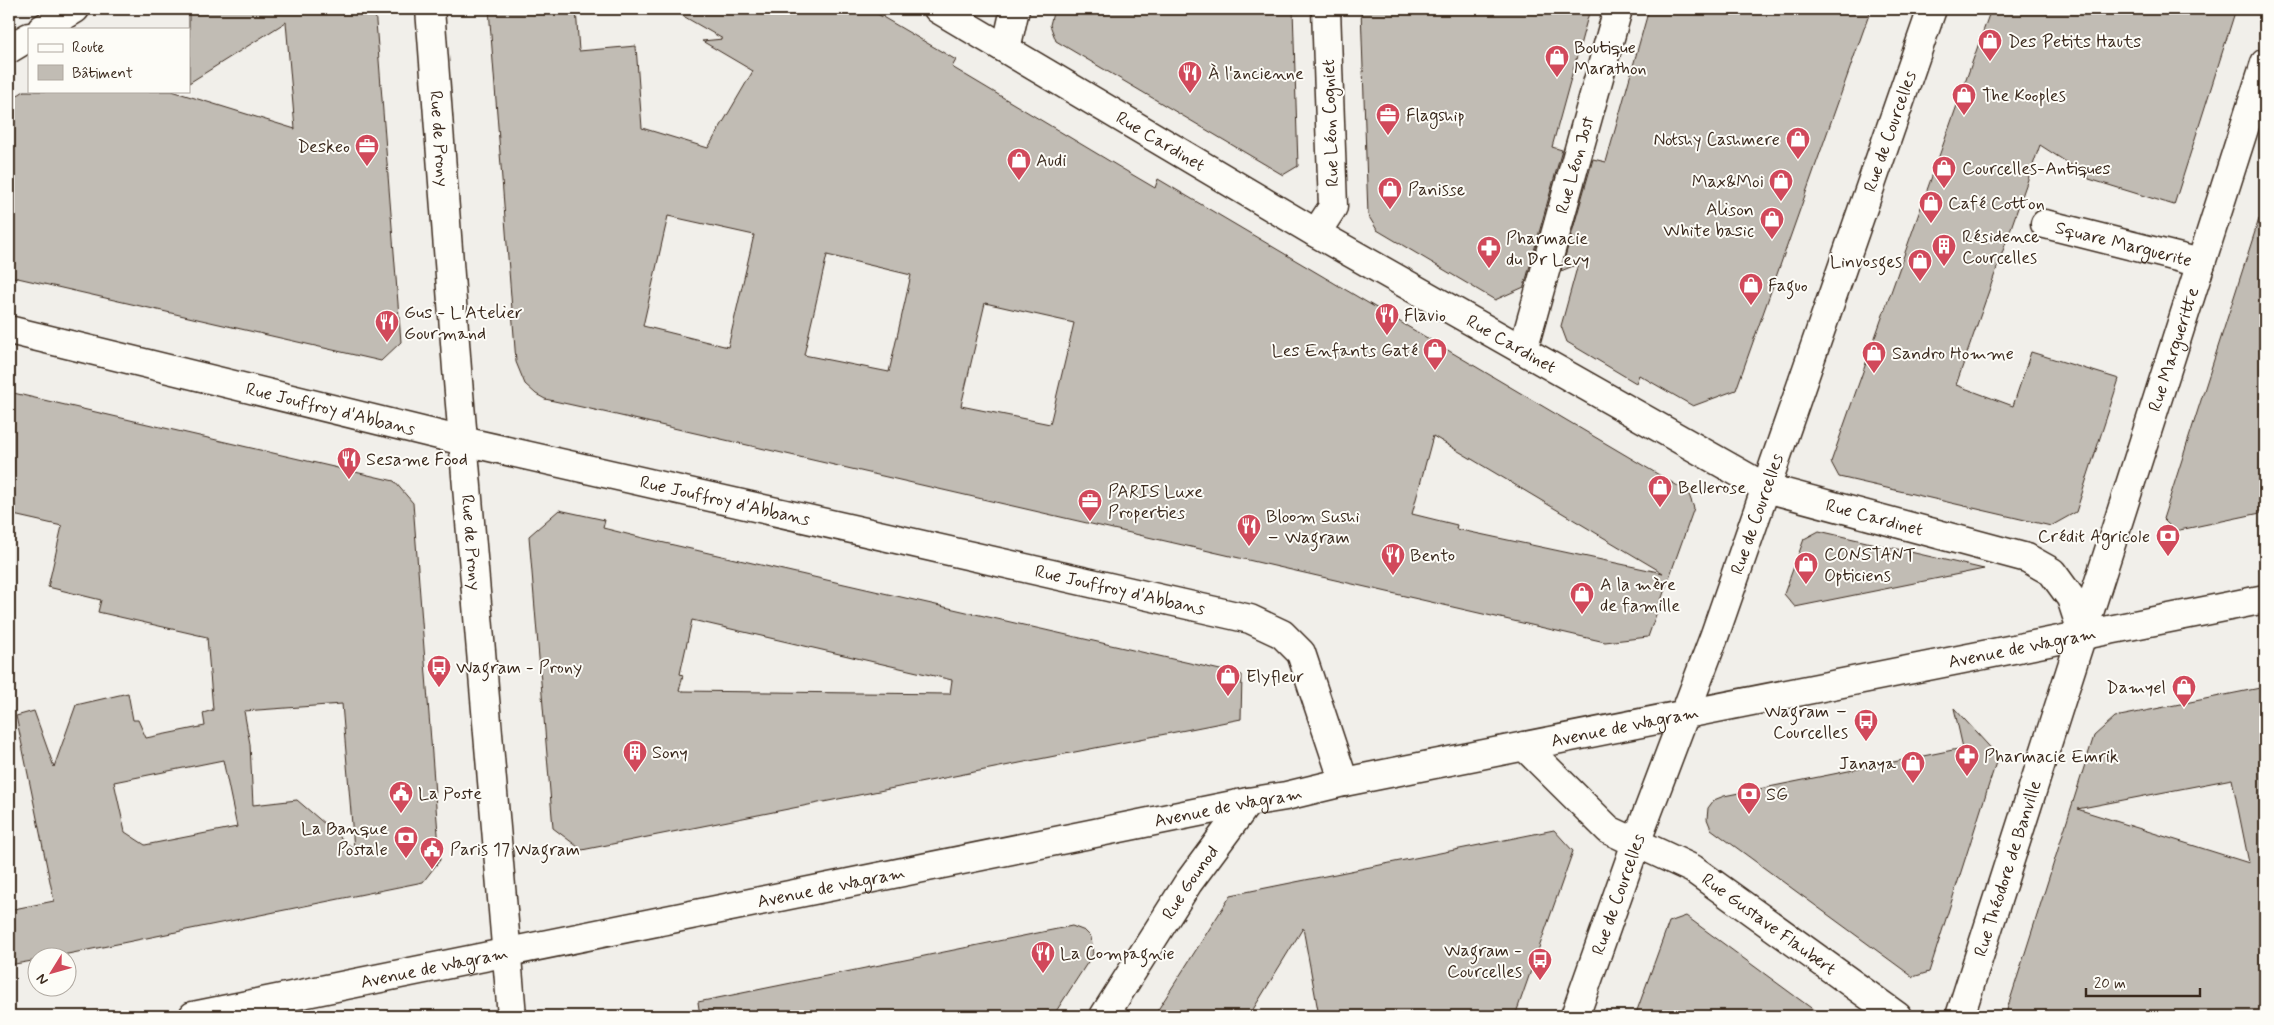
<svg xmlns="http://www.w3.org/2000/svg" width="2274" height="1025" font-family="Mynerve,sans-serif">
	<rect width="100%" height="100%" fill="#f1efea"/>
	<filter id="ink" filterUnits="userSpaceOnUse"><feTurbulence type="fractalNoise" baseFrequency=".02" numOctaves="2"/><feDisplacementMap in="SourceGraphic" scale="10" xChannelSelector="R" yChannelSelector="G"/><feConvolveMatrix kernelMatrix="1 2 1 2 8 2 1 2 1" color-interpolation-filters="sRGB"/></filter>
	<g filter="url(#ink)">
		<!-- building -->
		<g fill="#c1bcb4" stroke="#3b2a1e" fill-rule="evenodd">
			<polygon points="189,9 375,9 401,342 381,361 9,276 9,101 24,91 172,91 295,129 286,22 189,83"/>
			<path d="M489,9H576L579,51L636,46L642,128L708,148L753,71L702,41L723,39L671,9H869L956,60L952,67L1121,168L1155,188L1158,179L1688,492L1694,508L1648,637L1605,642L586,408L545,399L536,394L525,384L516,362ZM668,216L754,235L728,347L643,326ZM827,255L911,275L889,372L804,355ZM985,303L1074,323L1050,424L961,406ZM1433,436L1663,573L1456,529L1457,525L1412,514Z"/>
			<polygon points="1054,9 1293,9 1298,166 1283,175 1056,41 1050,25"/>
			<polygon points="1361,9 1590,9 1552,147 1562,150 1524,287 1495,300 1377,230 1368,215"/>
			<polygon points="1649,9 1871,9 1736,390 1693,406 1639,375 1636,383 1567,342 1561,326 1578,264 1561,271 1593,159 1606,162"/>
			<polygon points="1991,9 2236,9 2174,205 2089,179 2088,176 2040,145 1956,385 2013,406 2031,352 2119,379 2076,512 2051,526 1839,477 1831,462"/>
			<polygon points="2259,219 2265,220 2265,512 2175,531 2163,519"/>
			<path d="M9,392L394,481L413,503L440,860L423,882L48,958H38V960L9,965V910L54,901L16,716L34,711L54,767L76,705L128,693L133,720H138L146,738L205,726L203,713L213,710L207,637L98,612L101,600L48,587L62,526L9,514ZM342,704L354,849L297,800L253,805L250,744L244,711ZM223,760L237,827L145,845L125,832L114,782Z"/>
			<path d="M559,510L605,520L603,528L643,538L1242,675L1241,719L582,850L553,828L529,536ZM692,620L952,680L950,694L679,691L683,675L680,674Z"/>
			<polygon points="1819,531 1984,569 1795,607 1784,594 1804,539"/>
			<path d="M2265,687V1016H2005L2094,736L2115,717ZM2232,779L2249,863L2077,809Z"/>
			<polygon points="1954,708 1998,756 1929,972 1913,977 1711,829 1707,819 1708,808 1714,800 1724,796 1963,748"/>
			<polygon points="1554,830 1573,851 1515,1016 1319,1016 1303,928 1249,1016 1154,1016 1231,895"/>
			<polygon points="1686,916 1743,958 1822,1016 1635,1016 1669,922"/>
			<polygon points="1072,926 1085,931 1091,937 1093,954 1053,1016 700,1016 698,1002"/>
		</g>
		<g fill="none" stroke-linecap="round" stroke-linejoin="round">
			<defs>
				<g id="minor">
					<path id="s1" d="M430,9L457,369L512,1016"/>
					<path id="s2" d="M938,9L1316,233L1766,488L2027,558L2052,572L2071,598L2083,635"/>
					<polyline points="42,29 75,9"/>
					<polyline points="9,49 29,37"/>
					<polyline points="1006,49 1015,9"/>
					<path id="s3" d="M2045,224L2201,263"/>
					<polyline points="1316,233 1333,207 1326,9"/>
					<path id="s4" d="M9,330L463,441L1250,619L1282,634L1301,653L1344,782"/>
					<path id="s5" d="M1523,350L1618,9"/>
					<path id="s6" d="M1524,746L1609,830L1693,869L1897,1016"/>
					<path id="s7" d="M1104,1016L1188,883L1248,802"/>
					<path id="s8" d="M1960,1016L2265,63"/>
				</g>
				<g id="tertiary">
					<path id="s9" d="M1575,1016L1636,843L1714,637L1932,9"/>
				</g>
				<g id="secondary">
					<path id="s10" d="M193,1016L1248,802L1286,796L1344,782L2265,599"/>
				</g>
			</defs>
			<!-- minor casing -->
			<use href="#minor" stroke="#3b2a1e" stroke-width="31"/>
			<!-- tertiary casing -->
			<use href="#tertiary" stroke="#3b2a1e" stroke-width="31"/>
			<!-- secondary casing -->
			<use href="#secondary" stroke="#3b2a1e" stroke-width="31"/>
			<!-- minor -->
			<use href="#minor" stroke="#fdfcf7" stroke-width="28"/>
			<!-- tertiary -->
			<use href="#tertiary" stroke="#fdfcf7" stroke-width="28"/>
			<!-- secondary -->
			<use href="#secondary" stroke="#fdfcf7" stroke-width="28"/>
		</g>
	</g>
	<!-- icons -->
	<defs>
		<symbol id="shop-pin" viewBox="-11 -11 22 30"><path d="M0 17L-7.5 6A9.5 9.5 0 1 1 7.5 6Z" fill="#d1495b" stroke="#fdfcf7"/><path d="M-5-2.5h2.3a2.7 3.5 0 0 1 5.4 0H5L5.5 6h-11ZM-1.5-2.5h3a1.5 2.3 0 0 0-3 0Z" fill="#fff"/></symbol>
		<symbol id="restaurant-pin" viewBox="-11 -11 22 30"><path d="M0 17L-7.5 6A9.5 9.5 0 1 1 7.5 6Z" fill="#d1495b" stroke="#fdfcf7"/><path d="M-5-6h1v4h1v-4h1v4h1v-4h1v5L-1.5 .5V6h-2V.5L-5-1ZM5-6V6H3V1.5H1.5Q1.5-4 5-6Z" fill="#fff"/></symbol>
		<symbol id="office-pin" viewBox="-11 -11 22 30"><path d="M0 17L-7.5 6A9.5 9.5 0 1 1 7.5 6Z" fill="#d1495b" stroke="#fdfcf7"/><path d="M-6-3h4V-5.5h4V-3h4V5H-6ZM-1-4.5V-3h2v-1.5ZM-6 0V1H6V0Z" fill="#fff"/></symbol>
		<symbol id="building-pin" viewBox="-11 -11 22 30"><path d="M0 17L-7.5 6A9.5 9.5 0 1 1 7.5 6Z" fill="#d1495b" stroke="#fdfcf7"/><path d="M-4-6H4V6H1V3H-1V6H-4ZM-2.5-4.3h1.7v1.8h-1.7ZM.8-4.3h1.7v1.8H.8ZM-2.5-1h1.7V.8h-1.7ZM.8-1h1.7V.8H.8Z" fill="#fff"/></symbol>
		<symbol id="pharmacy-pin" viewBox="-11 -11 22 30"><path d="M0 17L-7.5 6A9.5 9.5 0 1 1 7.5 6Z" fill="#d1495b" stroke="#fdfcf7"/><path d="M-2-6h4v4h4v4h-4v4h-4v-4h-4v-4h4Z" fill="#fff"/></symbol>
		<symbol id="bank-pin" viewBox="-11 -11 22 30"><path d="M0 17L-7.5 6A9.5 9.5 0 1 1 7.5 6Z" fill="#d1495b" stroke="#fdfcf7"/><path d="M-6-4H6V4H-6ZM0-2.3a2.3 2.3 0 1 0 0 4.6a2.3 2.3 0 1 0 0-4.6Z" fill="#fff"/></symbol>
		<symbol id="bus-pin" viewBox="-11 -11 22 30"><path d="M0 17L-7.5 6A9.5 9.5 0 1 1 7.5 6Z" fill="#d1495b" stroke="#fdfcf7"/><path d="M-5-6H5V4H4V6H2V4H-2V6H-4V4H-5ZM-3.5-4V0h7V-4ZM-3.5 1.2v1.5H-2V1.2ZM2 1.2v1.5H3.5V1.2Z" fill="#fff"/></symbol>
		<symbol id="civic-pin" viewBox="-11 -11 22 30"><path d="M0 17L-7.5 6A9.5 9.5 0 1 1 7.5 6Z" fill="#d1495b" stroke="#fdfcf7"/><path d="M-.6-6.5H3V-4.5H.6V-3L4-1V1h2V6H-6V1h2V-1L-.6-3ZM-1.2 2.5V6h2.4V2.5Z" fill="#fff"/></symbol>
	</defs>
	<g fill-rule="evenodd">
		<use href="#shop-pin" x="1976" y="27" width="28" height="38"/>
		<use href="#shop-pin" x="1543" y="43" width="28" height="38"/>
		<use href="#restaurant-pin" x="1176" y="59" width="28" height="38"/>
		<use href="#shop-pin" x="1950" y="81" width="28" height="38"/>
		<use href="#office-pin" x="1374" y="101" width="28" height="38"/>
		<use href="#shop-pin" x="1784" y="125" width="28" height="38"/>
		<use href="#office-pin" x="353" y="132" width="28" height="38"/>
		<use href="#shop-pin" x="1005" y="146" width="28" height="38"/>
		<use href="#shop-pin" x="1930" y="154" width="28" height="38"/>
		<use href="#shop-pin" x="1767" y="167" width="28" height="38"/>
		<use href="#shop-pin" x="1376" y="175" width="28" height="38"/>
		<use href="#shop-pin" x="1917" y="189" width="28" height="38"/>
		<use href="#shop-pin" x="1758" y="205" width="28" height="38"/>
		<use href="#building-pin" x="1930" y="232" width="28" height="38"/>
		<use href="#pharmacy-pin" x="1475" y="234" width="28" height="38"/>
		<use href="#shop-pin" x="1906" y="247" width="28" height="38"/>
		<use href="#shop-pin" x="1737" y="271" width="28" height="38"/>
		<use href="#restaurant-pin" x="1373" y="301" width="28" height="38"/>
		<use href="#restaurant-pin" x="373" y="308" width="28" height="38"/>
		<use href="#shop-pin" x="1421" y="336" width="28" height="38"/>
		<use href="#shop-pin" x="1860" y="339" width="28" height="38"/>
		<use href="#restaurant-pin" x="335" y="445" width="28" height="38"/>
		<use href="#shop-pin" x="1646" y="473" width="28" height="38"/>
		<use href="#office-pin" x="1076" y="487" width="28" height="38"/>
		<use href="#restaurant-pin" x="1235" y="512" width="28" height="38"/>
		<use href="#bank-pin" x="2154" y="522" width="28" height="38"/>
		<use href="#restaurant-pin" x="1379" y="541" width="28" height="38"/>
		<use href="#shop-pin" x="1792" y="550" width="28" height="38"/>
		<use href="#shop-pin" x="1568" y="580" width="28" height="38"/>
		<use href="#bus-pin" x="425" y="653" width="28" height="38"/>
		<use href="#shop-pin" x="1214" y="662" width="28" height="38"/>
		<use href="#shop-pin" x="2170" y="673" width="28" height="38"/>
		<use href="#bus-pin" x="1852" y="707" width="28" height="38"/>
		<use href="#building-pin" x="621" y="738" width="28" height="38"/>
		<use href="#pharmacy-pin" x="1953" y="742" width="28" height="38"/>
		<use href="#shop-pin" x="1899" y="749" width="28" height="38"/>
		<use href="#civic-pin" x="387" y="779" width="28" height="38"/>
		<use href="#bank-pin" x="1735" y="780" width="28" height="38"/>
		<use href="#bank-pin" x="392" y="824" width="28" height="38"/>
		<use href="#civic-pin" x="418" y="835" width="28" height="38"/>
		<use href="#restaurant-pin" x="1029" y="939" width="28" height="38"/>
		<use href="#bus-pin" x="1526" y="946" width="28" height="38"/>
	</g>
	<g text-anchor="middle" stroke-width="4" stroke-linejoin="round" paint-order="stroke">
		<!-- poi labels -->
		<g font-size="18" fill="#3b2a1e" stroke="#fdfcf7" text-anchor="start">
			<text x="2008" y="47">Des Petits Hauts</text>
			<text x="1574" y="53">Boutique<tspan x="1574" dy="21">Marathon</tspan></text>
			<text x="1208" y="79">À l'ancienne</text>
			<text x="1982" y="101">The Kooples</text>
			<text x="1406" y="121">Flagship</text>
			<text x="1780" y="145" text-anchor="end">Notshy Cashmere</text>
			<text x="350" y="152" text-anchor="end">Deskeo</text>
			<text x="1036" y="166">Audi</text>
			<text x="1962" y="174">Courcelles-Antiques</text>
			<text x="1764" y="187" text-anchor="end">Max&amp;Moi</text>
			<text x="1408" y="195">Panisse</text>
			<text x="1948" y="209">Café Cotton</text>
			<text x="1754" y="215" text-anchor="end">Alison<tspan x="1754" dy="21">White basic</tspan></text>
			<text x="1962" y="242">Résidence<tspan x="1962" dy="21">Courcelles</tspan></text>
			<text x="1506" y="244">Pharmacie<tspan x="1506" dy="21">du Dr Levy</tspan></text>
			<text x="1902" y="267" text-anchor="end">Linvosges</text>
			<text x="1768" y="291">Faguo</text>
			<text x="404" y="318">Gus - L'Atelier<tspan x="404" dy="21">Gourmand</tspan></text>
			<text x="1404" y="321">Flavio</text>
			<text x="1418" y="356" text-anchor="end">Les Enfants Gaté</text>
			<text x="1892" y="359">Sandro Homme</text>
			<text x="366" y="465">Sesame Food</text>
			<text x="1678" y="493">Bellerose</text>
			<text x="1108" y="497">PARIS Luxe<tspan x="1108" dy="21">Properties</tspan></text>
			<text x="1266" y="522">Bloom Sushi<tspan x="1266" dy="21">– Wagram</tspan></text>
			<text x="2150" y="542" text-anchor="end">Crédit Agricole</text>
			<text x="1824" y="560">CONSTANT<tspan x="1824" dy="21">Opticiens</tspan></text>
			<text x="1410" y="561">Bento</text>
			<text x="1600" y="590">A la mère<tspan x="1600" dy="21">de famille</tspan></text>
			<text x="456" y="673">Wagram - Prony</text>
			<text x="1246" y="682">Elyfleur</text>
			<text x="2166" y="693" text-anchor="end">Damyel</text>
			<text x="1848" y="717" text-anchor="end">Wagram –<tspan x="1848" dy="21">Courcelles</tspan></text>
			<text x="652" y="758">Sony</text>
			<text x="1984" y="762">Pharmacie Emrik</text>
			<text x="1896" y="769" text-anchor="end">Janaya</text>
			<text x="418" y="799">La Poste</text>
			<text x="1766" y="800">SG</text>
			<text x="388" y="834" text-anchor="end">La Banque<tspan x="388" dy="21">Postale</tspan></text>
			<text x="450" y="855">Paris 17 Wagram</text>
			<text x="1522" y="956" text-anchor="end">Wagram -<tspan x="1522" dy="21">Courcelles</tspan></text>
			<text x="1060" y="959">La Compagnie</text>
		</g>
		<!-- street labels -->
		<g font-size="18" fill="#3b2a1e" stroke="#fdfcf7">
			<text transform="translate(1330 123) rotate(-92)" y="6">Rue Léon Cogniet</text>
			<text dy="6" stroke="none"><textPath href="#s9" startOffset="939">Rue de Courcelles</textPath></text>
			<text dy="6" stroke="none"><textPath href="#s1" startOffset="130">Rue de Prony</textPath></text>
			<text dy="6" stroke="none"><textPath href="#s2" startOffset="259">Rue Cardinet</textPath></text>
			<text dy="6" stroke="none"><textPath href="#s5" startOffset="192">Rue Léon Jost</textPath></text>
			<text dy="6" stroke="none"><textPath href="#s3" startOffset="81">Square Marguerite</textPath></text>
			<text dy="6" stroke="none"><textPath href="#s2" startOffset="664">Rue Cardinet</textPath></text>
			<text dy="6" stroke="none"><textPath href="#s8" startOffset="700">Rue Margueritte</textPath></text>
			<text dy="6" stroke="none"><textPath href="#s4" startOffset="331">Rue Jouffroy d'Abbans</textPath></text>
			<text dy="6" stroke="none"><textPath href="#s4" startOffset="736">Rue Jouffroy d'Abbans</textPath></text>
			<text dy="6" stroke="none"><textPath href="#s9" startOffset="534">Rue de Courcelles</textPath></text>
			<text dy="6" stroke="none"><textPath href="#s2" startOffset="1069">Rue Cardinet</textPath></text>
			<text dy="6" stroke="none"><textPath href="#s1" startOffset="535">Rue de Prony</textPath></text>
			<text dy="6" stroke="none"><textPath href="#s4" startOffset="1141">Rue Jouffroy d'Abbans</textPath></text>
			<text dy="6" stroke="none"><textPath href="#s10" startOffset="1866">Avenue de Wagram</textPath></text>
			<text dy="6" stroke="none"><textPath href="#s10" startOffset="1461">Avenue de Wagram</textPath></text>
			<text dy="6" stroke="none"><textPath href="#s10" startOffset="1056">Avenue de Wagram</textPath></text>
			<text dy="6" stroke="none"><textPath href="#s8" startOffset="155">Rue Théodore de Banville</textPath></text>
			<text dy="6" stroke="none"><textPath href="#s7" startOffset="159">Rue Gounod</textPath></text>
			<text dy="6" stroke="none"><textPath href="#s10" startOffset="651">Avenue de Wagram</textPath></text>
			<text dy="6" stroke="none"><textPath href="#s9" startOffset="129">Rue de Courcelles</textPath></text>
			<text dy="6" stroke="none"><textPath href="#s6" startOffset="306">Rue Gustave Flaubert</textPath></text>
			<text dy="6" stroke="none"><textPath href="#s10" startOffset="246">Avenue de Wagram</textPath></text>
		</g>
	</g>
	<!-- margin -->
	<rect width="2274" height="1025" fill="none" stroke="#fdfcf7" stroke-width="30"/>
	<rect x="15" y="15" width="2244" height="995" fill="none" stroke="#3b2a1e" stroke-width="2" filter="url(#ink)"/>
	<!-- legend -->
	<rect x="28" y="28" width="162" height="65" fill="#fdfcf7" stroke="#afa8a0"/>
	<rect x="38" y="44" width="25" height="8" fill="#fdfcf7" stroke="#afa8a0"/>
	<text x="72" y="52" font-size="15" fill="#3b2a1e">Route</text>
	<rect x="38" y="65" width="25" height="15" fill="#c1bcb4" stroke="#afa8a0"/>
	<text x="72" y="78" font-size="15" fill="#3b2a1e">Bâtiment</text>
	<!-- north arrow -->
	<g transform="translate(52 972) rotate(233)"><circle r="24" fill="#fdfcf7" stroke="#afa8a0"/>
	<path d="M0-4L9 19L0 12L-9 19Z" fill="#d1495b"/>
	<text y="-8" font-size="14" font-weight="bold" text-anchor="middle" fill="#3b2a1e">N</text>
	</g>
	<!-- scale -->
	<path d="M2086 988v8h114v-8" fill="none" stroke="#3b2a1e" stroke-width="2.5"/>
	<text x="2094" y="988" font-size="15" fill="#3b2a1e" stroke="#fdfcf7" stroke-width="4" paint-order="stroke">20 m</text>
</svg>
